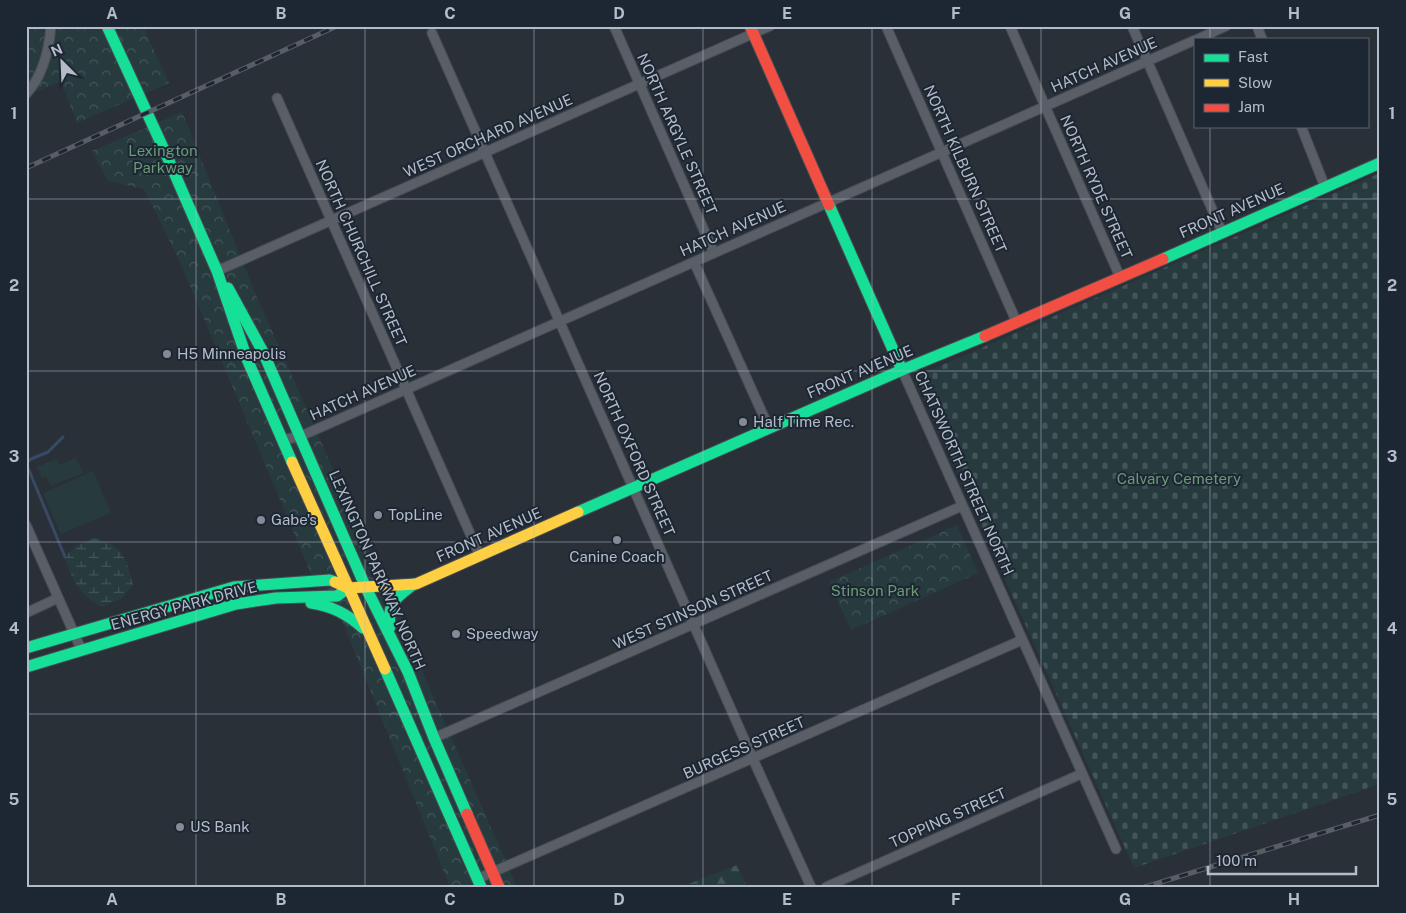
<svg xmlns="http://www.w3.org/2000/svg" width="1406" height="913" font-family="'Public Sans',sans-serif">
	<defs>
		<pattern id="forest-firs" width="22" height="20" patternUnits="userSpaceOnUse" patternTransform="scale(1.25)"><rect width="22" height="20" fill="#273a3e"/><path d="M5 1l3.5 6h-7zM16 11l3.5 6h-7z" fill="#445559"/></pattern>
		<pattern id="wetland-marsh" width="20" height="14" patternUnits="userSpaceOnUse" patternTransform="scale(1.25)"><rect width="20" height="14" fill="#273a3e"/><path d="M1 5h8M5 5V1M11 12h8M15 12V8" fill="none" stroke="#445559"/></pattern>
		<pattern id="cemetery-stones" width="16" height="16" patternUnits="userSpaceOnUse" patternTransform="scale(1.25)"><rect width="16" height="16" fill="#273a3e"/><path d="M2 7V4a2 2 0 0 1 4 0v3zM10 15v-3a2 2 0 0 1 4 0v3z" fill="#445559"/></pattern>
		<pattern id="park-crowns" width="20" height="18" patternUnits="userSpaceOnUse" patternTransform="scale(1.25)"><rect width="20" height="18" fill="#273a3e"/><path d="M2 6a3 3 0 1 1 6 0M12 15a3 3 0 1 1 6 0" fill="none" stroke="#445559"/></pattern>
	</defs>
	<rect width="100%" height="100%" fill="#2a3038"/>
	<!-- forest -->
	<polygon fill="url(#forest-firs)" points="737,865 747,887 681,887"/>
	<!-- wetland -->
	<path fill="url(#wetland-marsh)" d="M95,538C125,548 125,556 133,585L121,599L101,607C78,592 73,584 65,557L74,547Z"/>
	<!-- cemetery -->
	<polygon fill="url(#cemetery-stones)" points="1380,173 1380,784 1134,868 915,377"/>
	<!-- park -->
	<g fill="url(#park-crowns)">
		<polygon points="26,26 143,26 169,83 77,123 61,81 26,96"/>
		<polygon points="182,112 254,290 375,564 401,615 423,673 517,887 450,887 339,613 325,607 180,262 144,189 108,181 92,151"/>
		<polygon points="957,525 978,573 851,630 829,582"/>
	</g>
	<!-- pitch -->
	<g fill="#273a3e">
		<polygon points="76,458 83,473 51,486 46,476 42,478 37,467 56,459 59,465"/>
		<polygon points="93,471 111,513 61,534 43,493"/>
	</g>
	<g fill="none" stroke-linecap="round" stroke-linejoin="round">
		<!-- stream -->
		<polyline stroke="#384963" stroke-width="3" points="63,437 48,452 31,459 26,463 65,557"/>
		<defs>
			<g id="street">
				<polyline points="614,26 714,253"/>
				<polyline points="886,26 1017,323"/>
				<polyline points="1010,26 1120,277"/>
				<polyline points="1132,26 1222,232"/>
				<polyline points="1257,26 1262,39"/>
				<polyline points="432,33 753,759 811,887"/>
				<polyline points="1198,39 1226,26"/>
				<path d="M26,94C43,76 49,50 51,26"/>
				<polyline points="277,98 480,556"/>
				<polyline points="1301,126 1325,187"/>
				<polyline points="694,262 769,428"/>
				<polyline points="217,271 770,26"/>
				<polyline points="902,370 1116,849"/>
				<polyline points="282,440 301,436 1195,40"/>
				<polyline points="26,525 81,649"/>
				<polyline points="26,613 58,598"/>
				<polyline points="434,738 962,506"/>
				<polyline points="477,879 1022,640"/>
				<polyline points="826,887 1081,774"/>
			</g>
			<g id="fast">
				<polyline points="107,26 166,154 217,271 247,359 292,462"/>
				<polyline points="829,205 902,370"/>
				<polyline points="1163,259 1380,163"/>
				<polyline points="228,288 263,352 366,588 408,672 434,738 467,814"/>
				<polyline points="578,512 902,370 985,336"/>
				<path d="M311,603C332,606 347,614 363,628"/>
				<path d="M390,627C387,602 396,598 414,584"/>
				<polyline points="26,648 234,587 330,580 335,582"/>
				<polyline points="26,667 236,604 276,598 337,596 348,588"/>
				<polyline points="385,669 481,887"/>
			</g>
			<g id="slow">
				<polyline points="292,462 385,669"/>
				<polyline points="335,582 348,588 416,584 578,512"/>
			</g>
			<g id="jam">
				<polyline points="750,26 829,205"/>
				<polyline points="985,336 1163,259"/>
				<polyline points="467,814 499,887"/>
			</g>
		</defs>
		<!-- street casing -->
		<use href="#street" stroke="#484c53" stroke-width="11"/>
		<!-- fast casing -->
		<use href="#fast" stroke="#484c53" stroke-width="13"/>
		<!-- slow casing -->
		<use href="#slow" stroke="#484c53" stroke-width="13"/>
		<!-- jam casing -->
		<use href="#jam" stroke="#484c53" stroke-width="13"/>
		<!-- street -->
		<use href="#street" stroke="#5a5e66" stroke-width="9"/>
		<!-- fast -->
		<use href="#fast" stroke="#16e098" stroke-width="11"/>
		<!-- slow -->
		<use href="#slow" stroke="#ffcf43" stroke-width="11"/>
		<!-- jam -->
		<use href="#jam" stroke="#f24e42" stroke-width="11"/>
		<defs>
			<g id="rail">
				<polyline points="26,168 337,26"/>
				<polyline points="1145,887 1380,815"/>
			</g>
		</defs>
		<!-- rail casing -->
		<use href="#rail" stroke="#595d64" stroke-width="5"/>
		<!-- rail -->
		<use href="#rail" stroke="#1d2633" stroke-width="3" stroke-dasharray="9" stroke-linecap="butt"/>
	</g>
	<!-- grid -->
	<path fill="none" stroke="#b4bcc9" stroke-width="1" stroke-opacity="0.55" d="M196,26V887M365,26V887M534,26V887M703,26V887M872,26V887M1041,26V887M1210,26V39M1210,126V887M26,199H1380M26,371H1380M26,542H1380M26,714H1380"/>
	<!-- markers -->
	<g fill="#848b96" stroke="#1d2633" stroke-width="2">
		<circle cx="167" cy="354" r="5"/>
		<circle cx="743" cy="422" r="5"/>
		<circle cx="378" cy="515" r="5"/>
		<circle cx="261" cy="520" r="5"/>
		<circle cx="617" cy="540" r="5"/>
		<circle cx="456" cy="634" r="5"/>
		<circle cx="180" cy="827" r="5"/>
	</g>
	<g text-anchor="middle" stroke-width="4" stroke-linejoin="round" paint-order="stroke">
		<!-- street labels -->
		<g font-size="15" fill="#b4bcc9" stroke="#1d2633">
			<text transform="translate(1104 65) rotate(-24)" y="5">HATCH AVENUE</text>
			<text transform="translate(677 134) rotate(66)" y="5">NORTH ARGYLE STREET</text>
			<text transform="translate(488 136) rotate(-24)" y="5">WEST ORCHARD AVENUE</text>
			<text transform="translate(965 169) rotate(66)" y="5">NORTH KILBURN STREET</text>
			<text transform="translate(1096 187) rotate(66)" y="5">NORTH RYDE STREET</text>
			<text transform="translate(1232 211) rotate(-24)" y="5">FRONT AVENUE</text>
			<text transform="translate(733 229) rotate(-24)" y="5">HATCH AVENUE</text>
			<text transform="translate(361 253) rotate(66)" y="5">NORTH CHURCHILL STREET</text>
			<text transform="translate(860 372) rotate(-23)" y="5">FRONT AVENUE</text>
			<text transform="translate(363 393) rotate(-24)" y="5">HATCH AVENUE</text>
			<text transform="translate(634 454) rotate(66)" y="5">NORTH OXFORD STREET</text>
			<text transform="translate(964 473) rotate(66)" y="5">CHATSWORTH STREET NORTH</text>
			<text transform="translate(489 535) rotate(-24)" y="5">FRONT AVENUE</text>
			<text transform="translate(377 570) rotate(66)" y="5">LEXINGTON PARKWAY NORTH</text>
			<text transform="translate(184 606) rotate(-15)" y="5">ENERGY PARK DRIVE</text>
			<text transform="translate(693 610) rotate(-24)" y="5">WEST STINSON STREET</text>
			<text transform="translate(744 748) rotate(-24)" y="5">BURGESS STREET</text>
			<text transform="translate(948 818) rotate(-24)" y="5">TOPPING STREET</text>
		</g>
		<!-- park labels -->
		<g font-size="15" fill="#6b9a76" stroke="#1d2633">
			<text x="163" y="156">Lexington<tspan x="163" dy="17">Parkway</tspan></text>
			<text x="1179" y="484">Calvary Cemetery</text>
			<text x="875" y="596">Stinson Park</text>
		</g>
		<!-- poi labels -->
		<g font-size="15" fill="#b4bcc9" stroke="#1d2633" text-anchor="start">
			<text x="177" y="359">H5 Minneapolis</text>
			<text x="753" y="427">Half Time Rec.</text>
			<text x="388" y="520">TopLine</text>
			<text x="271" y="525">Gabe's</text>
			<text x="617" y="562" text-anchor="middle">Canine Coach</text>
			<text x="466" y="639">Speedway</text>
			<text x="190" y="832">US Bank</text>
		</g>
	</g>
	<!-- border -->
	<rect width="1406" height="913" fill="none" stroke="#1d2633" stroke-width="55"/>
	<!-- legend -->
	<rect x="1194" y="38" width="175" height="90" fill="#1d2633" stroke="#59626f"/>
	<rect x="1204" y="54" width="25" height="8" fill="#16e098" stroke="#59626f"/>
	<text x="1238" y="62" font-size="15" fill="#b4bcc9">Fast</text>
	<rect x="1204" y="79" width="25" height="8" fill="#ffcf43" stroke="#59626f"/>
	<text x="1238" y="88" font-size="15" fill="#b4bcc9">Slow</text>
	<rect x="1204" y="104" width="25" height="8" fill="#f24e42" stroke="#59626f"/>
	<text x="1238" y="112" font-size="15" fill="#b4bcc9">Jam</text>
	<!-- north arrow -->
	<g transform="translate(62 62) rotate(336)" stroke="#1d2633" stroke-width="4" paint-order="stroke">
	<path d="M0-4L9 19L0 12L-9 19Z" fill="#b4bcc9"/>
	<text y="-8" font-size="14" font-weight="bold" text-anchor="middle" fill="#b4bcc9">N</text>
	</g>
	<!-- scale -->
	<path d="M1208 866v8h148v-8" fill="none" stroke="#b4bcc9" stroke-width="2.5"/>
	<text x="1216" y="866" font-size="15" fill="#b4bcc9" stroke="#1d2633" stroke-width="4" paint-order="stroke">100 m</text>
	<rect x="28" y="28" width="1350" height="858" fill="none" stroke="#b4bcc9" stroke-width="2"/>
	<g font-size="16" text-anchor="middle" font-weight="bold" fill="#b4bcc9">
		<text x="112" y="19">A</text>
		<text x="281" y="19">B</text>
		<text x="450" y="19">C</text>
		<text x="619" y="19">D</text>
		<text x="787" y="19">E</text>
		<text x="956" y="19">F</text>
		<text x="1125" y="19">G</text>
		<text x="1294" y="19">H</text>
		<text x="14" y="119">1</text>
		<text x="1392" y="119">1</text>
		<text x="14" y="291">2</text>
		<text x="1392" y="291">2</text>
		<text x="14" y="462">3</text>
		<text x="1392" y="462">3</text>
		<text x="14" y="634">4</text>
		<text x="1392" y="634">4</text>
		<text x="14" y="805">5</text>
		<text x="1392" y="805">5</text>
		<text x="112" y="905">A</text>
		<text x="281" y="905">B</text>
		<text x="450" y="905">C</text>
		<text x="619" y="905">D</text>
		<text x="787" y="905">E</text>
		<text x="956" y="905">F</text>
		<text x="1125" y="905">G</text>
		<text x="1294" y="905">H</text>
	</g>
</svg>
